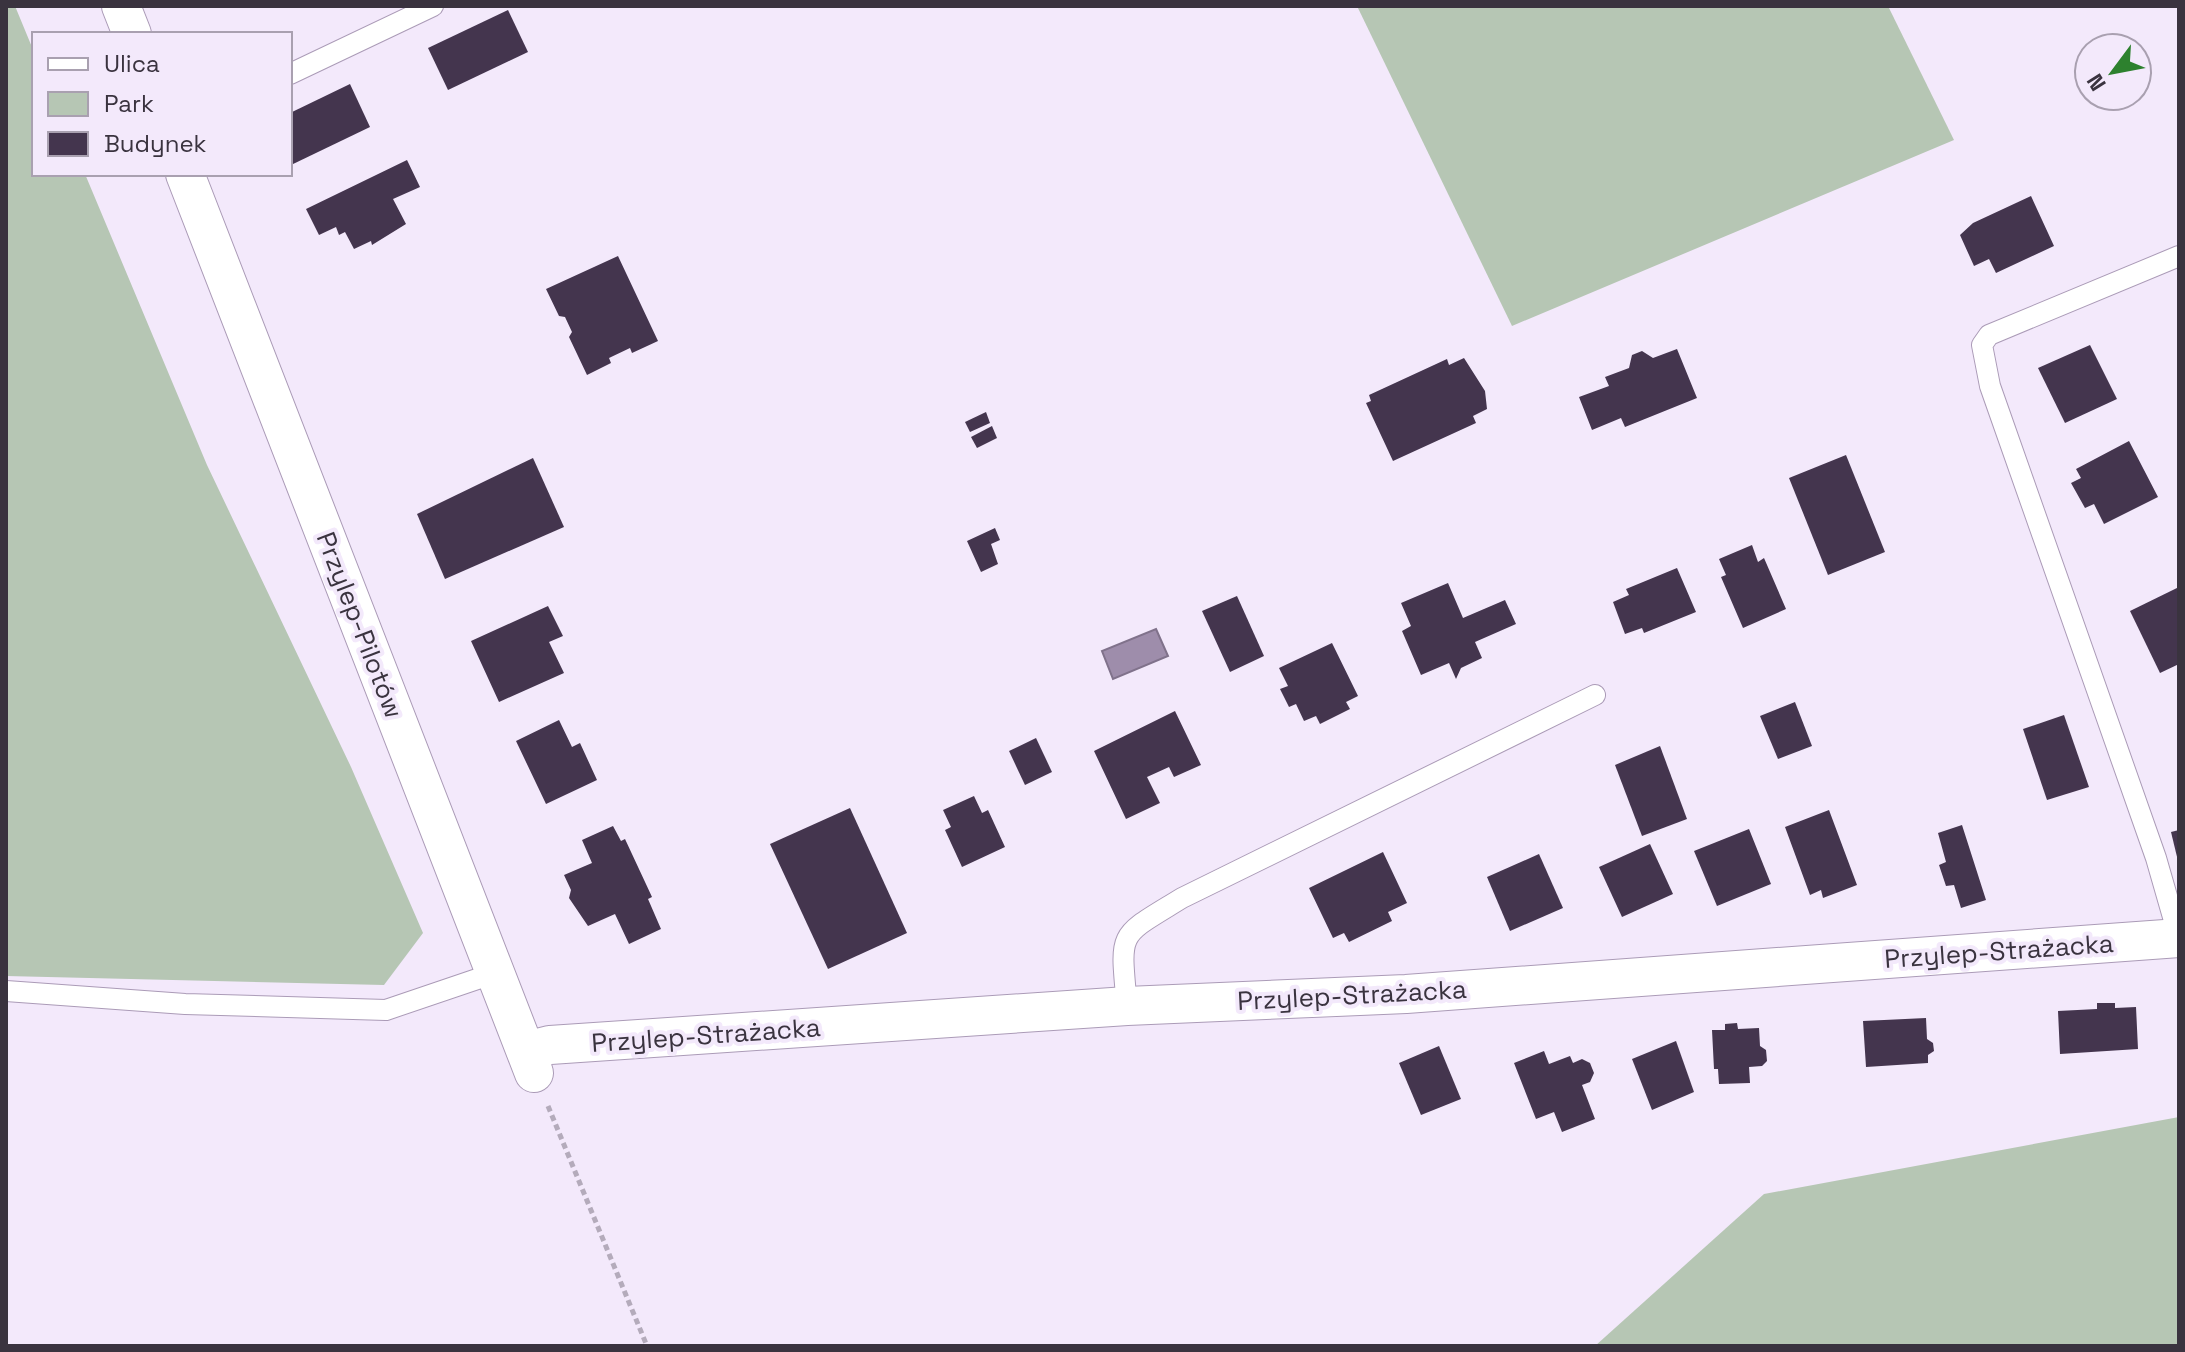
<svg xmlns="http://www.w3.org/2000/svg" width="2185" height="1352" font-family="'Space Grotesk',sans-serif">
	<rect width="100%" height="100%" fill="#f3e9fb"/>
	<!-- green -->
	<g fill="#b6c6b4">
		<polygon points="6,6 15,6 34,52 34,174 85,174 207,465 351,767 423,933 384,985 6,976"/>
		<polygon points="1357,6 1888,6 1954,140 1512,326"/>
		<polygon points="2179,1117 2179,1346 1595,1346 1764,1194"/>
	</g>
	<!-- water -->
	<polygon fill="#9e8dab" stroke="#80728b" stroke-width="2" points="1156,629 1168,656 1113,679 1102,651"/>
	<!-- building -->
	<g fill="#44354e">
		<polygon points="508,10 528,52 448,90 428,48"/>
		<polygon points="350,84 370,127 291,165 290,113"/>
		<polygon points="407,160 420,187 393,199 406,224 372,245 371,241 354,249 345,232 339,235 336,227 319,235 306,209"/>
		<polygon points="2031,196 2054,246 1996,273 1989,259 1974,266 1960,235 1973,223"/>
		<polygon points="618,256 658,341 632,353 630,348 609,358 611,363 587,375 569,337 572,332 565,317 559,316 546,289"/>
		<polygon points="2090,345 2117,399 2065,423 2038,368"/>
		<polygon points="1677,349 1697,398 1625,427 1621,418 1592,430 1579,397 1609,386 1605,377 1629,368 1632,355 1642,351 1653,358"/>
		<polygon points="1464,358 1485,391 1487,409 1473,416 1476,423 1393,461 1366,403 1371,401 1369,395 1447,359 1449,365"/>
		<polygon points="986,412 990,423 970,432 965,422"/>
		<polygon points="992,426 997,438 977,448 971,437"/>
		<polygon points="2129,441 2158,497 2104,524 2094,504 2085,508 2071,483 2081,478 2076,469"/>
		<polygon points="1846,455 1885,552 1828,575 1789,478"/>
		<polygon points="533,458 564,527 445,579 417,514"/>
		<polygon points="995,528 1000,540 991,544 998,564 981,572 967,541"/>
		<polygon points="1752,545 1758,562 1764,558 1786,609 1743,628 1721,577 1726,575 1719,559"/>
		<polygon points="1677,568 1696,612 1644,633 1642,628 1625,634 1613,602 1629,595 1626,589"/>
		<polygon points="1448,583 1463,618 1505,600 1516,624 1475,642 1482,658 1461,668 1456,679 1449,663 1421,675 1402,631 1411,626 1401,603"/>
		<polygon points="2179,587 2179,664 2160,673 2130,611"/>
		<polygon points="1237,596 1264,656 1230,672 1202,611"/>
		<polygon points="548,606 563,636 549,642 564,673 499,702 471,641"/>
		<polygon points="1332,643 1358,696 1346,702 1350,709 1320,724 1316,716 1304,721 1296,704 1289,707 1280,689 1288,686 1279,668"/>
		<polygon points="1795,702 1812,746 1778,759 1760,716"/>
		<polygon points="1175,711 1201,765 1174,777 1169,767 1147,777 1160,803 1126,819 1094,751"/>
		<polygon points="2064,715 2089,787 2047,800 2023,729"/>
		<polygon points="559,720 572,747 580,743 597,780 546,804 516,741"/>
		<polygon points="1036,738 1052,772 1025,785 1009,751"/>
		<polygon points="1660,746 1687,819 1642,836 1615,765"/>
		<polygon points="974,796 982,813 988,810 1005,847 962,867 945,830 951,827 943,810"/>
		<polygon points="850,808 907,933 828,969 770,844"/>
		<polygon points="1829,810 1857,885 1823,898 1821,890 1810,895 1785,827"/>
		<polygon points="1962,825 1986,900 1961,908 1954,885 1946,886 1939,865 1946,862 1938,833"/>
		<polygon points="613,826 621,841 625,839 652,897 648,899 661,929 629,944 615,914 588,926 569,898 571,890 564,875 592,863 582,840"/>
		<polygon points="1749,829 1771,884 1717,906 1694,851"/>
		<polygon points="2179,830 2179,861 2178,861 2171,832"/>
		<polygon points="1650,844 1673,894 1622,917 1599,867"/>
		<polygon points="1383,852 1407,903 1388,912 1392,921 1349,942 1344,933 1333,938 1309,888"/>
		<polygon points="1539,854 1563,908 1510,931 1487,877"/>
		<polygon points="2097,1003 2115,1003 2115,1008 2136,1007 2138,1049 2060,1054 2058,1011 2097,1009"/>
		<polygon points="1926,1018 1927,1039 1933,1043 1934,1051 1928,1055 1928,1063 1866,1067 1863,1021"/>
		<polygon points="1737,1023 1738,1029 1759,1028 1760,1046 1766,1050 1767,1061 1762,1066 1749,1067 1750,1083 1719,1084 1718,1069 1714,1069 1712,1030 1725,1030 1725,1024"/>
		<polygon points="1676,1041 1694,1092 1652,1110 1632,1059"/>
		<polygon points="1439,1046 1461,1099 1421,1115 1399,1063"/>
		<polygon points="1544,1051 1549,1064 1570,1056 1573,1063 1582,1059 1590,1063 1594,1073 1590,1082 1582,1085 1595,1119 1562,1132 1554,1112 1536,1119 1514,1063"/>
	</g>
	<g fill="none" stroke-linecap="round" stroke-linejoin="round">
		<defs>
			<g id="lane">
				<polyline points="290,74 433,6"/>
				<polyline points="2179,938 2156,858 1990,386 1982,345 1989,335 2179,256"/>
				<polyline points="6,991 185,1004 386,1010 495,973"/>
				<path d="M1127,1006C1120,929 1117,938 1182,898L1595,695"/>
			</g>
			<g id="street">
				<polyline points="121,6 132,34"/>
				<polyline points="185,174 534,1073"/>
				<polyline points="526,1051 550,1045 1127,1006 1406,994 2179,938"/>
			</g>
		</defs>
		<!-- lane casing -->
		<use href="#lane" stroke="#ab9bb7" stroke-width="22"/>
		<!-- street casing -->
		<use href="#street" stroke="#ab9bb7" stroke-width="40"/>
		<!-- path -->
		<polyline stroke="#b4abbb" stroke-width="5" stroke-dasharray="6 4" stroke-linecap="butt" points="548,1106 647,1346"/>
		<!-- lane -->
		<use href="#lane" stroke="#fff" stroke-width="20"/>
		<!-- street -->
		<use href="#street" stroke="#fff" stroke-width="38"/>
	</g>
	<g text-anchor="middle" stroke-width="8" stroke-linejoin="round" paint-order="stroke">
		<!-- street labels -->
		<g font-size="26" fill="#3a333f" stroke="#f3e9fb">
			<text transform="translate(360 625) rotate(69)" y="9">Przylep-Pilotów</text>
			<text transform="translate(1999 951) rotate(-4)" y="9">Przylep-Strażacka</text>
			<text transform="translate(1352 995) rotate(-3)" y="9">Przylep-Strażacka</text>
			<text transform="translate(706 1035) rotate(-4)" y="9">Przylep-Strażacka</text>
		</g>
	</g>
	<!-- border -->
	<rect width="2185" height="1352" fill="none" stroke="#3a333f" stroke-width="16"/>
	<!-- legend -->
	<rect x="32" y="32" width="260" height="144" fill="#f3e9fb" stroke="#a9a0b0" stroke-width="2"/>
	<rect x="48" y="58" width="40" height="12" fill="#ffffff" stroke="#a9a0b0" stroke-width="2"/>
	<text x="104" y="72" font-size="24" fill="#3a333f">Ulica</text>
	<rect x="48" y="92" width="40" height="24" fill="#b6c6b4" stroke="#a9a0b0" stroke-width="2"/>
	<text x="104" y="112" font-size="24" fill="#3a333f">Park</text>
	<rect x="48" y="132" width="40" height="24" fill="#44354e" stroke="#a9a0b0" stroke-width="2"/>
	<text x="104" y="152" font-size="24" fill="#3a333f">Budynek</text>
	<!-- north arrow -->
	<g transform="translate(2113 72) rotate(238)"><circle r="38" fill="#f3e9fb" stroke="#a9a0b0" stroke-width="2"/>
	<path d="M0-6L14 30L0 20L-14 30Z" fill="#2d812e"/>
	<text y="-12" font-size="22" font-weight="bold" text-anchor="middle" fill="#3a333f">N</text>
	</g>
</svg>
